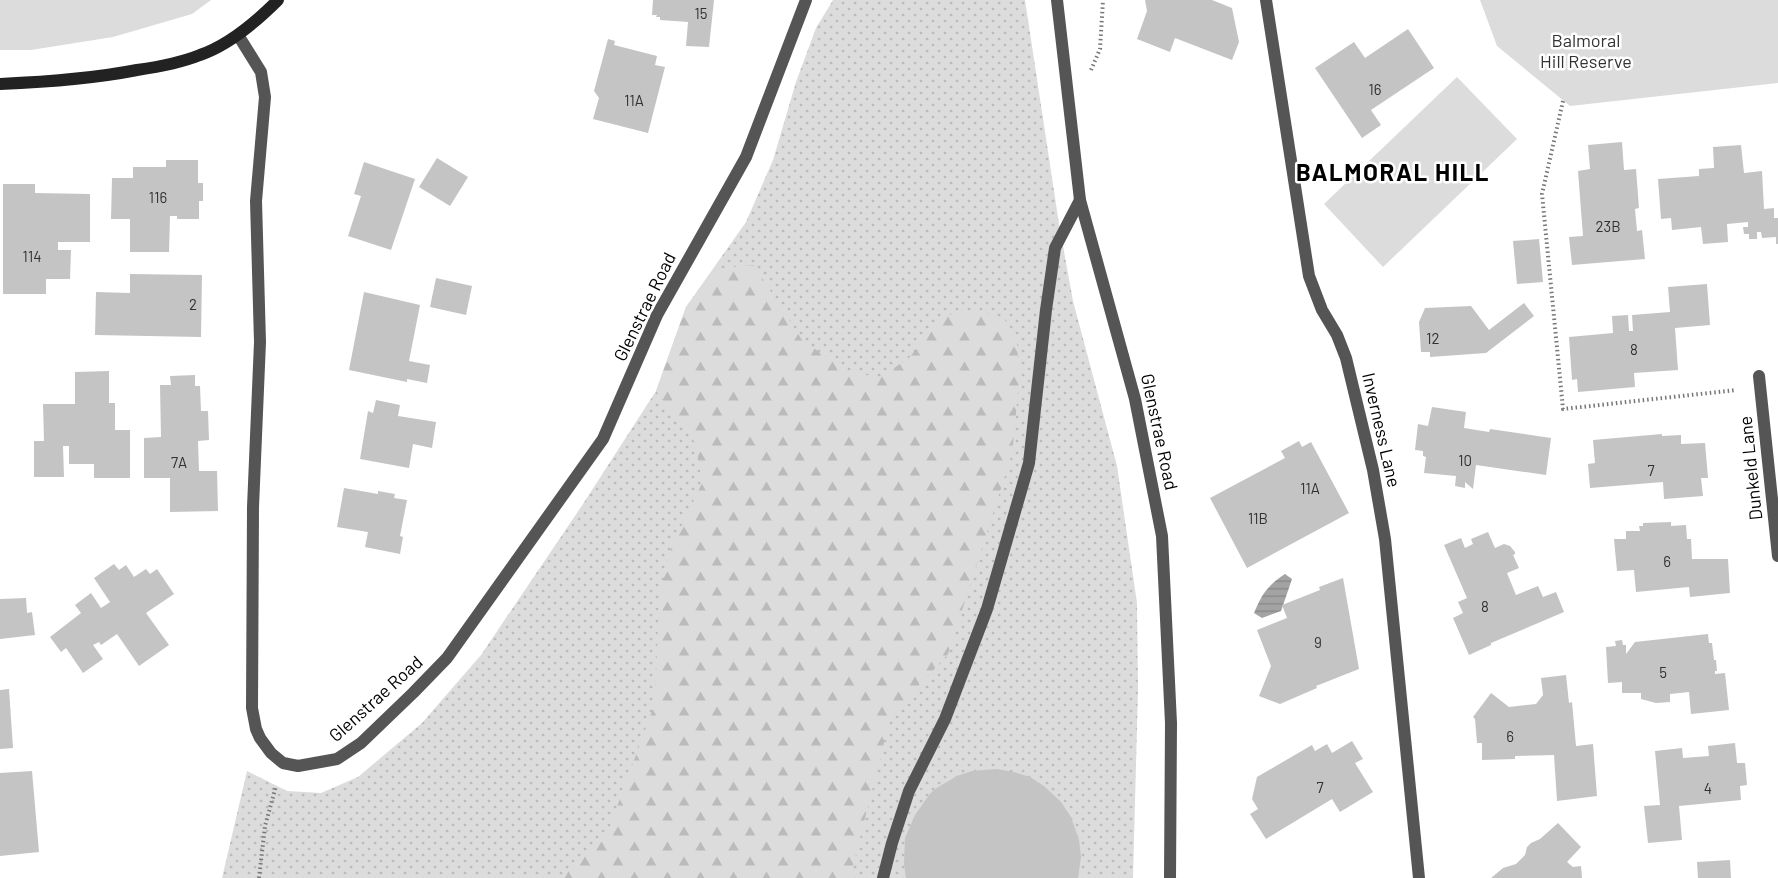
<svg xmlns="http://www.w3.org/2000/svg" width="1778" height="878" font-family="Barlow,sans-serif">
	<defs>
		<pattern id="grass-dots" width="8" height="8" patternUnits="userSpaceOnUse" patternTransform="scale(1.5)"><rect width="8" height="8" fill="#dcdcdc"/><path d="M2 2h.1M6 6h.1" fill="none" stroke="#bbb" stroke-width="1.8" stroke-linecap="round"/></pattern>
		<pattern id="forest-firs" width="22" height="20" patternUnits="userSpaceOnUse" patternTransform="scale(1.5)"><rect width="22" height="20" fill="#dcdcdc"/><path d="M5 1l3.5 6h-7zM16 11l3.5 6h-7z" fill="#bbb"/></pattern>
		<pattern id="water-rules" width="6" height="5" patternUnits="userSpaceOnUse" patternTransform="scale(1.5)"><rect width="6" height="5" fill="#a3a3a3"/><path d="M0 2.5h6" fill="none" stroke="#8b8b8b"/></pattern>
	</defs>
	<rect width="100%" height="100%" fill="#fff"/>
	<!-- grass -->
	<polygon fill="url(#grass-dots)" points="833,0 1025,0 1059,224 1073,301 1117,466 1137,603 1138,689 1133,878 222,878 247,771 287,791 321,793 358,777 422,723 481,655 581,507 656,391 686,307 746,222 773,160 796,82 816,28"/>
	<!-- forest -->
	<polygon fill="url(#forest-firs)" points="754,265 802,340 846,370 879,378 909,358 944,315 980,312 1004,319 1017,337 1019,382 1012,454 948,654 891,715 850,878 561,878 609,829 655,703 659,598 671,548 702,483 696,444 656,391 686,307 714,269"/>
	<!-- park -->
	<g fill="#dcdcdc">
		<polygon points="0,0 211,0 192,14 113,37 31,50 0,50"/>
		<polygon points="1480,0 1778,0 1778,83 1570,106 1497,46"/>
		<polygon points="1457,77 1517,139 1383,267 1324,204"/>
	</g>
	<!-- water -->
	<path fill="url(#water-rules)" d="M1285,574L1292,579L1281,611L1262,618L1254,613C1262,594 1267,586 1285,574Z"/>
	<!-- building -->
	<g fill="#c4c4c4">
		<polygon points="653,0 714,0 709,47 686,46 688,22 660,20 660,17 656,17 657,15 652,15"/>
		<polygon points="1145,0 1212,0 1232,8 1239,42 1232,60 1175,38 1170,52 1137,39 1147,11"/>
		<polygon points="1408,29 1434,68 1371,110 1381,125 1362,138 1315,68 1354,42 1365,58"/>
		<polygon points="608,39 615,41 614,45 657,56 655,65 665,67 648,133 593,119 599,98 594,91"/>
		<polygon points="1622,142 1624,170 1636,169 1639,208 1635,209 1637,231 1642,230 1645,259 1572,265 1569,237 1583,236 1578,171 1590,169 1588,145"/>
		<polygon points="1741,145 1744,173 1762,171 1764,209 1774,208 1774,218 1778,218 1778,244 1776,244 1776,237 1762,238 1761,232 1757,232 1757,239 1749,239 1749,234 1744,234 1743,227 1748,227 1748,222 1727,224 1728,242 1703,244 1701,227 1672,230 1671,218 1661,219 1658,179 1699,176 1699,169 1714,168 1713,147"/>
		<polygon points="437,158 468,177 450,206 419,187"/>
		<polygon points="166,160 198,160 198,183 203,183 203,201 199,201 199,219 177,219 177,216 170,216 169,252 130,252 130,219 111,219 112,178 133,178 133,167 166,167"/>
		<polygon points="364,162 415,179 391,250 348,236 361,196 354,194"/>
		<polygon points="3,184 35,184 35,193 90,194 90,242 58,242 58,250 71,250 70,279 46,279 46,294 3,294"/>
		<polygon points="1539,239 1543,282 1517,284 1513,241"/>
		<polygon points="130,274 202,275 201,337 95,335 96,292 130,293"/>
		<polygon points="436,278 472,286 466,315 430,307"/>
		<polygon points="1707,284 1710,325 1675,328 1678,370 1634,373 1635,387 1578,392 1577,379 1572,380 1569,337 1613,333 1612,316 1628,315 1629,331 1633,331 1632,315 1670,312 1668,287"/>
		<polygon points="364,292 420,305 409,361 430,365 427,383 407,379 407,382 349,370"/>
		<polygon points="1524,303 1534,316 1486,353 1430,357 1430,352 1421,352 1419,322 1425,308 1471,306 1489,330"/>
		<polygon points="109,371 109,403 115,403 115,430 130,430 130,478 94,478 94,464 69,464 69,446 63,446 64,477 34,477 34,441 44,441 43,404 75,404 75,372"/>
		<polygon points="195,375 195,386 200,386 201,411 208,411 209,440 198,441 199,471 217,471 218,511 170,512 170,478 144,478 144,438 161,437 160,385 171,385 170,376"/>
		<polygon points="376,400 400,405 398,416 436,422 432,448 413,444 409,468 360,459 368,411 373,413"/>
		<polygon points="1432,407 1466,412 1464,428 1489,432 1490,429 1551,438 1546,475 1476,465 1473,489 1465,482 1465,488 1455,486 1456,476 1424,473 1426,457 1423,456 1423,451 1415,450 1418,424 1428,426"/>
		<polygon points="1662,434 1662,436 1681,435 1681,444 1705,443 1708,478 1701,478 1703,496 1664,499 1663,482 1590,488 1588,464 1595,463 1593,440"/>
		<polygon points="1299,441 1302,447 1311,442 1349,513 1247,568 1210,498 1285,458 1281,451"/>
		<polygon points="344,488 378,494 378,491 395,494 394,498 407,500 400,536 403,537 400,554 365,547 368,532 337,527"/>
		<polygon points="1671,522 1671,526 1686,525 1687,539 1691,539 1692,559 1728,559 1730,593 1690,597 1689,587 1636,592 1634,570 1617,571 1614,539 1626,539 1626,531 1640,531 1639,526 1643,526 1643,523"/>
		<polygon points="1488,532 1495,548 1504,544 1510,546 1515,552 1515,554 1513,555 1519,568 1507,573 1516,595 1538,586 1543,597 1556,592 1564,612 1491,643 1491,645 1469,655 1453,618 1463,613 1458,602 1467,598 1444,545 1461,538 1465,548 1473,544 1471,539"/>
		<polygon points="114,564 119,570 126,565 134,577 146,569 150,574 157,569 174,594 146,613 169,645 139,666 117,634 101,645 99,642 93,645 103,659 83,673 66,648 61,652 50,637 81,613 75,605 91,593 101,608 110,602 94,578"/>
		<polygon points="1343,578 1359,669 1316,686 1317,688 1280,704 1259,696 1271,666 1257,630 1287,618 1282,605 1320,590 1319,587"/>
		<polygon points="26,598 27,613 32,612 35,635 0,639 0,599"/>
		<polygon points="1708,634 1709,643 1712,643 1714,660 1716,660 1717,671 1715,671 1715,674 1725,673 1729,710 1691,714 1689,692 1670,694 1670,702 1656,703 1641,699 1641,693 1622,693 1622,682 1608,683 1606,647 1616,646 1615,641 1622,640 1623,645 1626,645 1626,654 1635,642"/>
		<polygon points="1566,675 1569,703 1572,702 1576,746 1593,744 1597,796 1557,801 1554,755 1515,756 1515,759 1482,760 1482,743 1477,743 1475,719 1473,717 1491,693 1509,707 1536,704 1543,695 1541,678"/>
		<polygon points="9,689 13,748 0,749 0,690"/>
		<polygon points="1352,741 1363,759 1355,763 1373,792 1340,812 1332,799 1266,839 1250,814 1258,809 1252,799 1257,777 1312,745 1315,751 1327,744 1332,753"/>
		<polygon points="1735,743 1737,763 1745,763 1747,785 1740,786 1741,800 1679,806 1682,840 1648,843 1644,806 1660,805 1655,751 1682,748 1683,758 1709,756 1708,746"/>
		<polygon points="997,769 1014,772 1030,777 1044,786 1061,802 1071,817 1079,840 1081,857 1078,878 906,878 904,864 905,838 915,815 929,795 935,789 957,776 972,771"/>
		<polygon points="32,771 39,852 0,856 0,773"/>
		<polygon points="1558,823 1581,847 1567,862 1573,867 1581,866 1582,878 1491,878 1503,868 1516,864 1525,855 1527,847 1531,843 1540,839"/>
		<polygon points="1730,860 1731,878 1698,878 1697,862"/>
	</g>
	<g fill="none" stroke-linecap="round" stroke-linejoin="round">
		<!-- path -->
		<g stroke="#777" stroke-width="4" stroke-dasharray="1.5 3" stroke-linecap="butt">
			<polyline points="1091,70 1100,49 1103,0"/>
			<polyline points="1563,101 1542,194 1563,409 1736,390"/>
			<polyline points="259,878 265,826 276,786"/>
		</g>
		<!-- lane -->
		<g stroke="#555" stroke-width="12">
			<polyline points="1266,0 1309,276 1322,310 1337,335 1346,358 1373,470 1385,539 1419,878"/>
			<polyline points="1759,376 1778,556"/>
			<polyline points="883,878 892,843 909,791 945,719 987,609 1029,463 1046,310 1055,248 1080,200"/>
		</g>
		<!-- street -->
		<g stroke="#555" stroke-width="12">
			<polyline points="1057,0 1080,200 1135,399 1162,536 1171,723 1170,878"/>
			<polyline points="238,35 261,72 265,97 256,201 260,342 253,507 252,708 256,729 260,738 271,753 283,763 298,766 337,759 361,743 413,693 447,658 603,439 657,315 746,157 806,0"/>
		</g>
		<!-- secondary -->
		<path stroke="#222" stroke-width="12" d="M0,84C46,82 91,79 137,70C158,67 180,63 200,55C229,45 256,22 278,0"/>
	</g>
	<g text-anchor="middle" stroke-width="5" stroke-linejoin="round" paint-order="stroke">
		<!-- number labels -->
		<g font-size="15" fill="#313131">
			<text x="701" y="19">15</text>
			<text x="1375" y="95">16</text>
			<text x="634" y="106">11A</text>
			<text x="158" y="203">116</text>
			<text x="1608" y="232">23B</text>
			<text x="32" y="262">114</text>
			<text x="193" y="310">2</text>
			<text x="1433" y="344">12</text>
			<text x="1634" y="355">8</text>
			<text x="1465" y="466">10</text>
			<text x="179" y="468">7A</text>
			<text x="1651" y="476">7</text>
			<text x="1310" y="494">11A</text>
			<text x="1258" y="524">11B</text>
			<text x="1667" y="567">6</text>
			<text x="1485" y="612">8</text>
			<text x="1318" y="648">9</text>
			<text x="1663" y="678">5</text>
			<text x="1510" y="742">6</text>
			<text x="1320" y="793">7</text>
			<text x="1708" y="794">4</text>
		</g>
		<!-- park labels -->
		<g font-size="18" fill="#333" stroke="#fff">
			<text x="1586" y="47">Balmoral<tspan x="1586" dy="21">Hill Reserve</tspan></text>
		</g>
		<!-- street labels -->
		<g font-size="18" fill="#000" stroke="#fff">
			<text transform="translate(645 307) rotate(-64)" y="6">Glenstrae Road</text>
			<text transform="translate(1381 430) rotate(77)" y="6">Inverness Lane</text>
			<text transform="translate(1159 432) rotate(78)" y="6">Glenstrae Road</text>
			<text transform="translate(1751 468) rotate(-96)" y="6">Dunkeld Lane</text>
			<text transform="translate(376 699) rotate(-42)" y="6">Glenstrae Road</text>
		</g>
		<!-- district labels -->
		<g font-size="24" font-weight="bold" letter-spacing="1.5" fill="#000" stroke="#fff">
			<text x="1393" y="181">BALMORAL HILL</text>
		</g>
	</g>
</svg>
